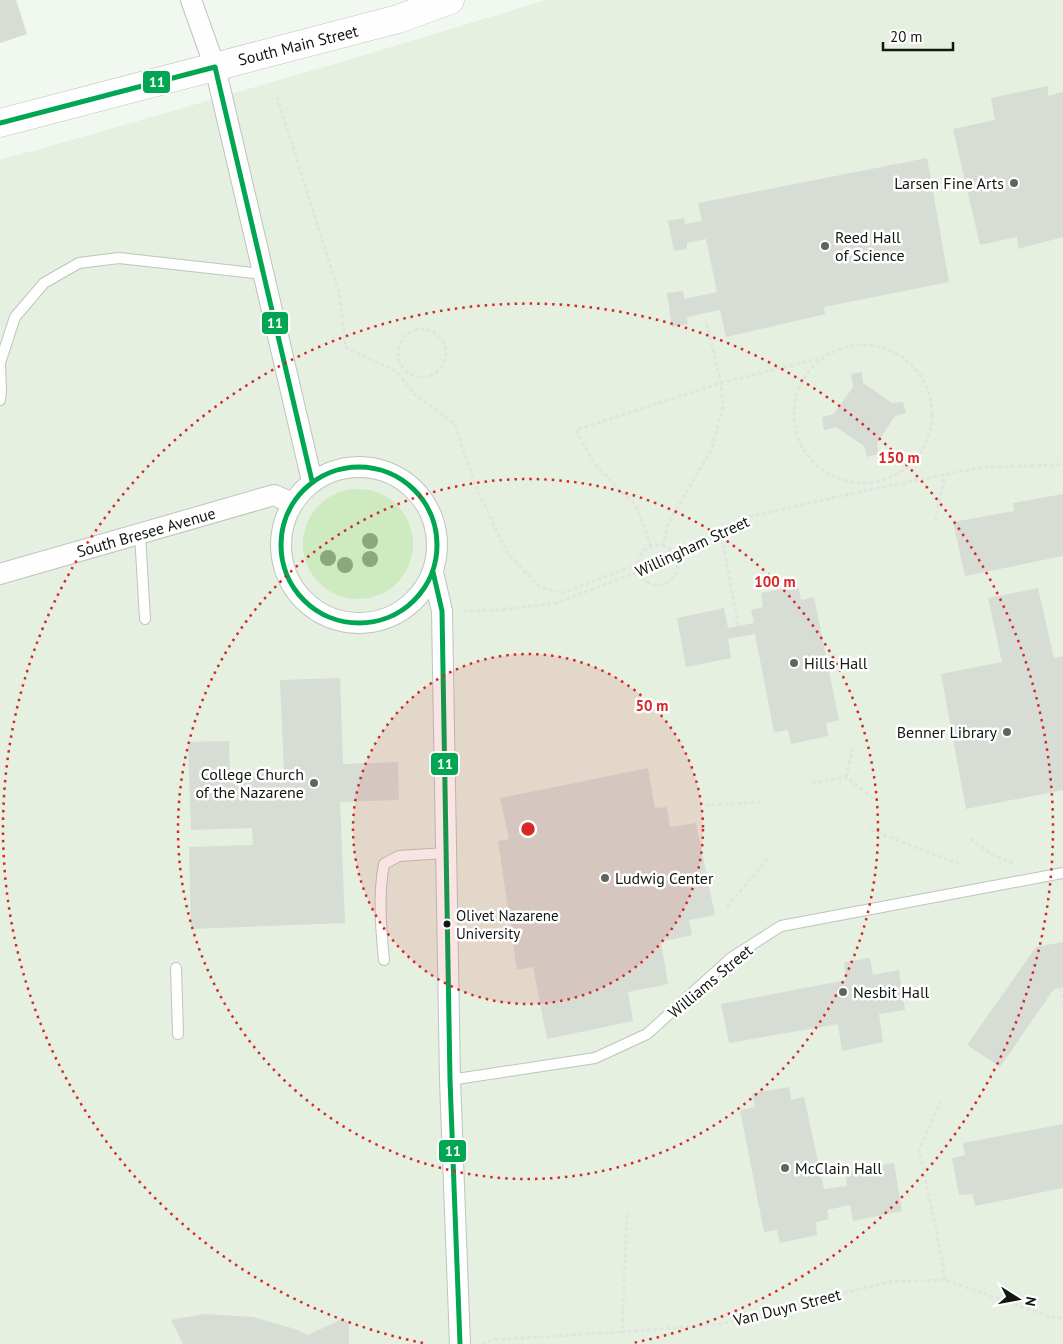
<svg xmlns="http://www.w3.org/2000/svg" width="1063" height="1344" font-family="'PT Sans',sans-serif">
	<rect width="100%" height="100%" fill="#f1f8f0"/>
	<!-- built -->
	<polygon fill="#e5f0e1" points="546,0 1063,0 1063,1344 0,1344 0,159 37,150 331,65"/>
	<!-- green -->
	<circle fill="#cdeac1" cx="358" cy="544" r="55"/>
	<!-- building -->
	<g fill="#d7dcd5">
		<polygon points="0,0 16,0 27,34 0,43"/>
		<polygon points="1048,86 1048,96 1063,92 1063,237 1018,249 1017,237 980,245 953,129 995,120 991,98"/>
		<polygon points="927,158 949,282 824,307 825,314 726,337 720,310 687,317 688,324 672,327 667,293 683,291 684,299 717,292 706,239 687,243 687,249 674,251 668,221 684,218 685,224 702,221 698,203"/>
		<polygon points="862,372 863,383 892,403 903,402 906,413 895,416 877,443 878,454 867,457 864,446 836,427 824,430 822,417 834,414 853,387 851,374"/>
		<polygon points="1063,494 1063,556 965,576 953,522 1014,511 1013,503"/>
		<polygon points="798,586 801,600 814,597 839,720 826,723 828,736 791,744 788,730 774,732 755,634 728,639 731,658 686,667 677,618 724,608 728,628 754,623 751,610 763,607 761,593"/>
		<polygon points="1038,588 1054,658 1063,656 1063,790 966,809 941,674 1002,662 988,598"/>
		<polygon points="340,678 343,764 398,762 399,800 340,802 345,923 191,929 189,847 253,845 252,828 191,830 188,742 229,741 230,773 284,771 280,680"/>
		<polygon points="648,768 655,808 667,807 670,827 696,823 715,915 689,920 692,935 661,942 668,984 628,992 633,1021 547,1039 533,967 517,970 498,841 509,839 500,798"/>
		<polygon points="1063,942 1063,987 1054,989 1000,1067 967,1045 1036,947"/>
		<polygon points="870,958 873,975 899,970 905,1010 879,1014 883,1042 842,1051 838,1024 729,1043 721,1004 846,980 844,962"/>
		<polygon points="789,1087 791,1100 804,1097 824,1189 847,1186 845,1172 894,1163 902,1211 853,1221 850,1205 827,1210 829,1219 816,1222 817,1235 780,1243 777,1230 764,1232 740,1110 755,1107 752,1093"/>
		<polygon points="1063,1124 1063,1188 975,1206 973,1194 959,1195 952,1158 965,1155 963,1143"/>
		<polygon points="205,1314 253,1317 295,1329 308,1335 342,1319 349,1323 349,1344 183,1344 171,1320"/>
	</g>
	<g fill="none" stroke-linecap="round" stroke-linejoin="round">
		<defs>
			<g id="lane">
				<polyline points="0,400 1,391 0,363 15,317 44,283 79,263 119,258 263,274"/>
				<polyline points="140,534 145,619"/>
				<path d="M384,960C381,929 378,895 384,864L399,856L446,853"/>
				<polyline points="176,968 178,1034"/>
				<polyline points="450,1080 595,1058 647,1034 731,958 781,926 1063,873"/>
			</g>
			<g id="street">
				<polyline points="191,0 215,67 312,481"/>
				<circle cx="359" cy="545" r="78"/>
				<polyline points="433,572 442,611 450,1080 460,1344"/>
				<polyline points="0,574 274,495 292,503"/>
			</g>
			<polyline id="primary" points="0,123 398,19 450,0"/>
		</defs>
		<!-- lane casing -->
		<use href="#lane" stroke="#bfc4bd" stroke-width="12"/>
		<!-- street casing -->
		<use href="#street" stroke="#bfc4bd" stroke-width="22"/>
		<!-- primary casing -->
		<use href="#primary" stroke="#bfc4bd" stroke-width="29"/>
		<!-- path -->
		<g stroke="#e2e4e2" stroke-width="3" stroke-dasharray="4 2.5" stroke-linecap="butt">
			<polyline points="277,97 339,293 346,348 396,371 414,394 454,423 477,489 508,554 540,587 563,593 638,564"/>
			<circle cx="422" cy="353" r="24"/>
			<circle cx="863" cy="414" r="69"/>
			<polyline points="935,521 945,475"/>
			<polyline points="721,532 738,626"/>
			<circle cx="658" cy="565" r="20"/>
			<polyline points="651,546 636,505 615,486 592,460 576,430 721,383 818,359"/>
			<polyline points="663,546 668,524 712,448 723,406 721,383 706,321"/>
			<polyline points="463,611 499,610 556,603 653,566 752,516 872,489 984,467 1063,465"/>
			<polyline points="846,777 853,748"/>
			<polyline points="812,783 846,777 874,799"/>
			<polyline points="705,805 764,802"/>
			<polyline points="871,830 959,864"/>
			<polyline points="970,839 993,855 1015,864"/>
			<polyline points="727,907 768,858"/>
			<polyline points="1060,988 1063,1006"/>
			<polyline points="941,1101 919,1150 942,1258 945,1280"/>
			<polyline points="627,1214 622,1332 721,1324 888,1282 945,1280 1052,1317 1063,1318"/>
			<polyline points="482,1344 491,1340 622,1332"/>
		</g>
		<!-- lane -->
		<use href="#lane" stroke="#fdfefd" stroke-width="10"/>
		<!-- street -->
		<use href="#street" stroke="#fdfefd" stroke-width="20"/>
		<!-- primary -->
		<use href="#primary" stroke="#fdfefd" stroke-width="28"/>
		<defs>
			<g id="bus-1">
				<polyline points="0,123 215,67 312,481"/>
				<circle cx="359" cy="545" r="78"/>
				<polyline points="433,572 442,611 450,1080 460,1344"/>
			</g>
		</defs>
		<!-- bus-1 casing -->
		<use href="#bus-1" stroke="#fff" stroke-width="9"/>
		<!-- bus-1 -->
		<use href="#bus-1" stroke="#00a651" stroke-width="5"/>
	</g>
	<!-- trees -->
	<g fill="#8ba77b">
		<circle cx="370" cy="541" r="8"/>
		<circle cx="328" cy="558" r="8"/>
		<circle cx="370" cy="559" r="8"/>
		<circle cx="345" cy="565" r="8"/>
	</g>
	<!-- distance rings -->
	<circle cx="528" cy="829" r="175" fill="#d62828" fill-opacity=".12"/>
	<g fill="none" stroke="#d62828" stroke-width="2.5" stroke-dasharray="2.5 5">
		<circle cx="528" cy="829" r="175"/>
		<circle cx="528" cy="829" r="350"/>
		<path d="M423 1343A525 525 0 1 1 633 1343"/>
	</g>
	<!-- markers -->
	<g fill="#61655f" stroke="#fff" stroke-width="2">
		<circle cx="1014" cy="183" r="5"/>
		<circle cx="825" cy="246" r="5"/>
		<circle cx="794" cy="663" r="5"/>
		<circle cx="1007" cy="732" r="5"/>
		<circle cx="314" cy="783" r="5"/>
		<circle cx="605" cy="878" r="5"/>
		<circle cx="843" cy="992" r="5"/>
		<circle cx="785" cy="1168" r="5"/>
	</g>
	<circle fill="#131611" stroke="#fff" stroke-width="2" cx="447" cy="924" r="4.5"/>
	<g text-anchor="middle" stroke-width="5" stroke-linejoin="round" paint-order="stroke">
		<!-- bus labels -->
		<g font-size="15" fill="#131611" stroke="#fff" text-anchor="start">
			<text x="456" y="921">Olivet Nazarene<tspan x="456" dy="18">University</tspan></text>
		</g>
		<!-- street labels -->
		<g font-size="16" fill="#131611" stroke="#fff">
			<text transform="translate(298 45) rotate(-14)" y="6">South Main Street</text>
			<text transform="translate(146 532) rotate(-16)" y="6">South Bresee Avenue</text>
			<text transform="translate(692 546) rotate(-25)" y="6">Willingham Street</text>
			<text transform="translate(710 981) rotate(-40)" y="6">Williams Street</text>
			<text transform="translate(787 1307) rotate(-14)" y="6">Van Duyn Street</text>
		</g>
		<!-- poi labels -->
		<g font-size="16" fill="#131611" stroke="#fff" text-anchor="start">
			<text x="1004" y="189" text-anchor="end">Larsen Fine Arts</text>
			<text x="835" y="243">Reed Hall<tspan x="835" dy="18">of Science</tspan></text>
			<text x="804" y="669">Hills Hall</text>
			<text x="997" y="738" text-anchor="end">Benner Library</text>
			<text x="304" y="780" text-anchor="end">College Church<tspan x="304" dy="18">of the Nazarene</tspan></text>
			<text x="615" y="884">Ludwig Center</text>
			<text x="853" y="998">Nesbit Hall</text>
			<text x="795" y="1174">McClain Hall</text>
		</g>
	</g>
	<circle cx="528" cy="829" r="8" fill="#d62828" stroke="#fff" stroke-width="2.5"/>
	<g font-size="15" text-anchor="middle" font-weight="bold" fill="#d62828" stroke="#fff" stroke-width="5" stroke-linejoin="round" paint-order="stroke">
		<text x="899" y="463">150 m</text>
		<text x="775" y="587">100 m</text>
		<text x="652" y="711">50 m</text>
	</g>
	<g stroke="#fff" stroke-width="2">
		<rect x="142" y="70" width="29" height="24" rx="5" fill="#00a651"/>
		<rect x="261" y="311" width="28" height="24" rx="5" fill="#00a651"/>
		<rect x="430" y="752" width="29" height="24" rx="5" fill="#00a651"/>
		<rect x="438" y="1139" width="29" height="24" rx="5" fill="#00a651"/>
	</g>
	<g font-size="14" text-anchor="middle" font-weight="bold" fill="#fff">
		<text x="157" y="87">11</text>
		<text x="275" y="328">11</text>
		<text x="445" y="769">11</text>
		<text x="453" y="1156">11</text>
	</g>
	<!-- north arrow -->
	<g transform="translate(1018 1299) rotate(101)" stroke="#ffffff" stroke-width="4" paint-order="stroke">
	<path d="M0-4L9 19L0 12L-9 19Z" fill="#131611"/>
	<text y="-8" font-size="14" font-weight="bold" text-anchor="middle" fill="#131611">N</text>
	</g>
	<!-- scale -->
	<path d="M883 42v8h70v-8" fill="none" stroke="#131611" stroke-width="2.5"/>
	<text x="890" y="42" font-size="15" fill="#131611" stroke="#ffffff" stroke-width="4" paint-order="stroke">20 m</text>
</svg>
